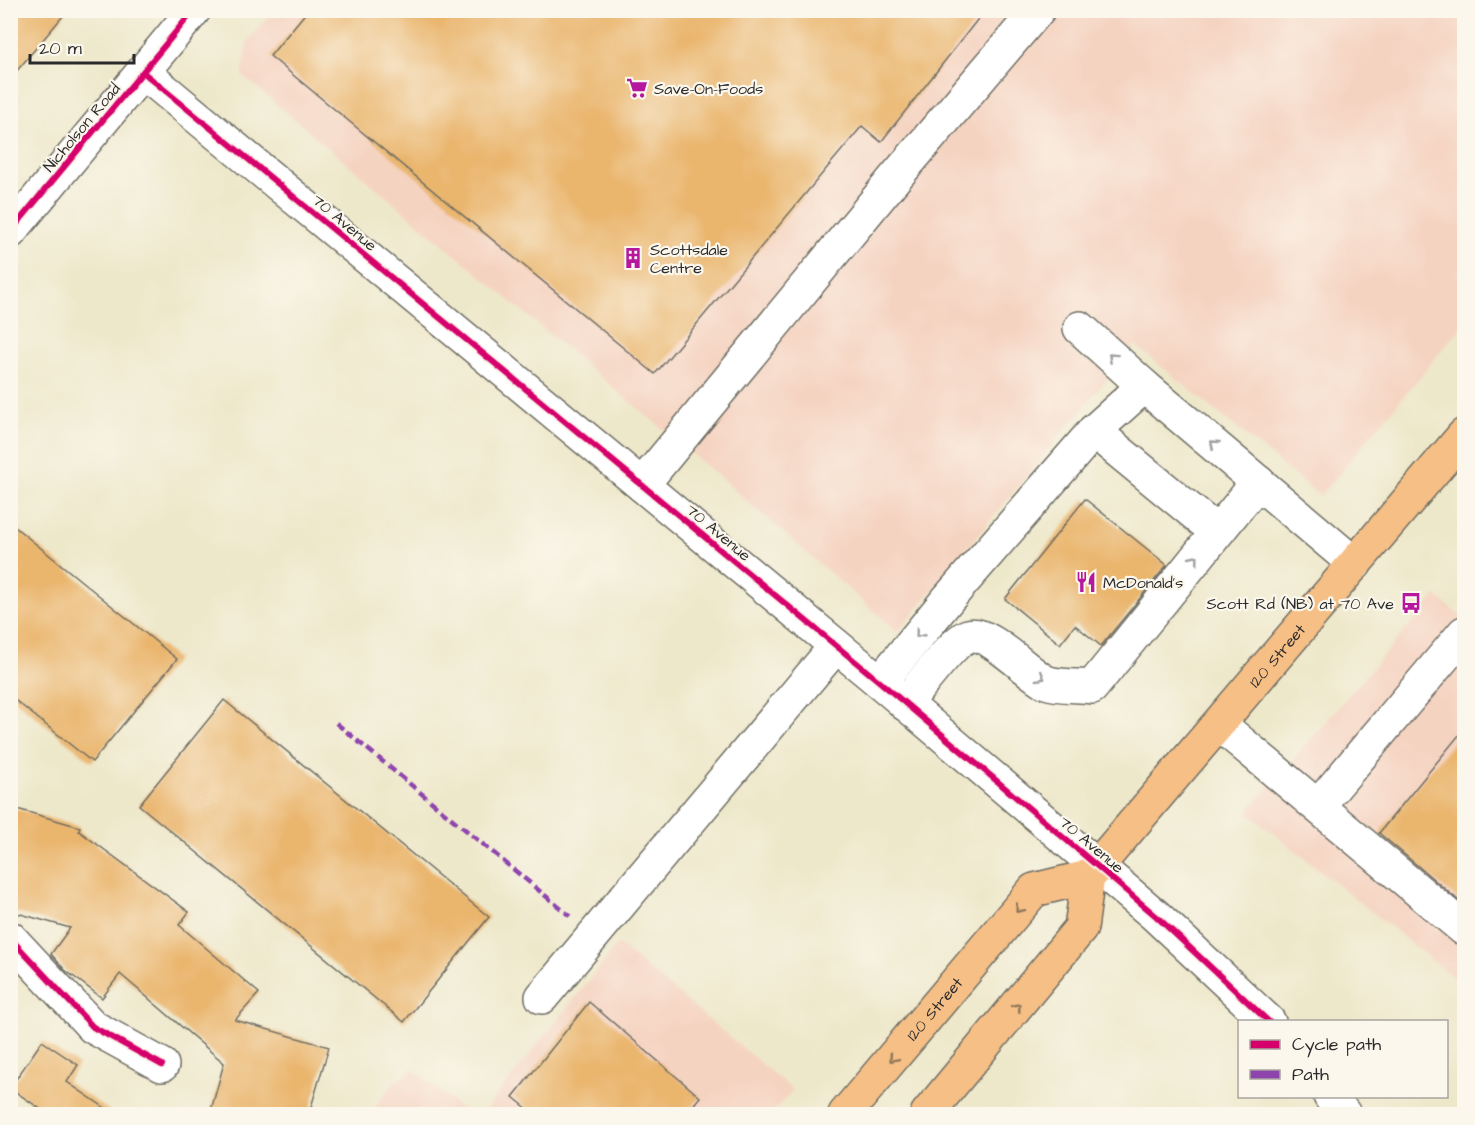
<svg xmlns="http://www.w3.org/2000/svg" width="1475" height="1125" font-family="'Architects Daughter',sans-serif">
	<rect width="100%" height="100%" fill="#fbf7ec"/>
	<filter id="ink" filterUnits="userSpaceOnUse"><feTurbulence type="fractalNoise" baseFrequency=".0167" numOctaves="2"/><feDisplacementMap in="SourceGraphic" scale="12" xChannelSelector="R" yChannelSelector="G"/><feConvolveMatrix kernelMatrix="1 2 1 2 8 2 1 2 1" color-interpolation-filters="sRGB"/></filter>
	<filter id="wash" filterUnits="userSpaceOnUse"><feTurbulence type="fractalNoise" baseFrequency=".008" numOctaves="4" result="noise"/><feDisplacementMap in="SourceGraphic" scale="24" xChannelSelector="R" yChannelSelector="G"/><feGaussianBlur stdDeviation="1.35" result="paint"/><feColorMatrix in="noise" values="0 0 0 0 0 0 0 0 0 0 0 0 0 0 0 0 0 1.4 0 .05"/><feComposite in="paint" operator="in"/></filter>
	<g filter="url(#wash)">
		<rect width="100%" height="100%" fill="#eee8cb"/>
		<!-- built -->
		<g fill="#f5d3c1">
			<polygon points="273,11 1464,11 1464,324 1320,496 1135,345 898,632 717,475 242,75 248,41"/>
			<polygon points="1436,595 1464,619 1464,986 1247,812"/>
			<polygon points="618,944 793,1090 772,1114 482,1114"/>
			<polygon points="412,1068 467,1114 369,1114 397,1079 400,1080"/>
		</g>
		<g id="blocks">
			<!-- building -->
			<g fill="#eab66e">
				<polygon points="10,10 68,10 10,79"/>
				<polygon points="308,10 985,10 881,142 862,126 655,374 270,56"/>
				<polygon points="1085,499 1167,565 1101,646 1075,625 1060,644 1005,599"/>
				<polygon points="10,523 177,659 92,762 10,696"/>
				<polygon points="224,700 489,917 404,1022 139,805"/>
				<polygon points="1464,729 1464,905 1379,833"/>
				<polygon points="10,807 80,827 79,831 189,912 179,925 259,993 235,1020 329,1047 309,1114 210,1114 224,1063 120,974 102,998 65,970 51,954 70,928 10,911"/>
				<polygon points="589,1002 700,1097 686,1114 534,1114 513,1097"/>
				<polygon points="42,1041 78,1065 67,1082 114,1114 48,1114 10,1088"/>
			</g>
		</g>
	</g>
	<g filter="url(#ink)">
		<use href="#blocks" fill-opacity="0" stroke="#6f6d63" stroke-width="1.5"/>
		<g fill="none" stroke-linecap="round" stroke-linejoin="round">
			<defs>
				<g id="minor">
					<polyline points="144,73 880,682 1156,916 1269,1022"/>
					<polyline points="10,232 194,10"/>
					<polyline points="1080,328 1144,386"/>
					<polyline points="1094,431 1217,532"/>
					<polyline points="642,485 894,179 1038,10"/>
					<polyline points="880,682 948,599 1094,431 1144,386 1355,564"/>
					<path d="M905,704C917,690 953,641 968,636C988,629 1027,673 1046,682C1058,687 1078,685 1092,687L1258,482"/>
					<polyline points="1219,724 1464,929"/>
					<polyline points="1318,806 1464,633"/>
					<polyline points="10,938 93,1027 162,1065"/>
					<polyline points="542,997 836,646"/>
					<polyline points="1330,1096 1344,1114"/>
				</g>
				<g id="major">
					<path id="s1" d="M845,1114L1034,890L1088,877"/>
					<path id="s2" d="M927,1114L1081,928L1088,877L1464,435"/>
				</g>
			</defs>
			<!-- minor casing -->
			<use href="#minor" stroke="#6f6d63" stroke-width="36"/>
			<!-- major casing -->
			<use href="#major" stroke="#6f6d63" stroke-width="36"/>
			<!-- minor -->
			<use href="#minor" stroke="#fff" stroke-width="33"/>
			<!-- major -->
			<use href="#major" stroke="#f5bf86" stroke-width="33"/>
			<!-- quiet -->
			<polyline stroke="#8e44ad" stroke-width="4.5" stroke-dasharray="9 4.5" stroke-linecap="butt" points="336,723 570,916"/>
			<defs>
				<g id="cycleway">
					<polyline points="144,73 880,682 1156,916 1269,1022"/>
					<polyline points="10,232 194,10"/>
					<polyline points="10,938 93,1027 162,1065"/>
				</g>
			</defs>
			<!-- cycleway casing -->
			<use href="#cycleway" stroke="#fbf7ec" stroke-width="10"/>
			<!-- cycleway -->
			<use href="#cycleway" stroke="#d6006c" stroke-width="6"/>
		</g>
		<!-- one-way arrows -->
		<defs><path id="oneway-chevron" d="M-2-3.5L2.5 0L-2 3.5" fill="none" stroke-width="1.6" stroke-linecap="round" stroke-linejoin="round" transform="scale(1.5)"/></defs>
		<g stroke="#a0a0a0">
			<use href="#oneway-chevron" transform="translate(1112 357) rotate(-138)"/>
			<use href="#oneway-chevron" transform="translate(1214 444) rotate(-139)"/>
			<use href="#oneway-chevron" transform="translate(1195 559) rotate(-51)"/>
			<use href="#oneway-chevron" transform="translate(919 634) rotate(129)"/>
			<use href="#oneway-chevron" transform="translate(1041 677) rotate(31)"/>
		</g>
		<g stroke="#907558">
			<use href="#oneway-chevron" transform="translate(1019 909) rotate(130)"/>
			<use href="#oneway-chevron" transform="translate(1017 1007) rotate(-51)"/>
			<use href="#oneway-chevron" transform="translate(893 1058) rotate(130)"/>
		</g>
	</g>
	<!-- icons -->
	<defs>
		<symbol id="supermarket-bare" viewBox="-9 -9 18 18"><path d="M-6-5.5h2.5l.6 2H6L4.5 2H-2.5L-4.4-4H-6ZM-1.5 3.2a1.3 1.3 0 1 0 .1 0ZM3 3.2a1.3 1.3 0 1 0 .1 0Z" fill="#b5179e" stroke="#fbf7ec" stroke-width="2.5" paint-order="stroke"/></symbol>
		<symbol id="building-bare" viewBox="-9 -9 18 18"><path d="M-4-6H4V6H1V3H-1V6H-4ZM-2.5-4.3h1.7v1.8h-1.7ZM.8-4.3h1.7v1.8H.8ZM-2.5-1h1.7V.8h-1.7ZM.8-1h1.7V.8H.8Z" fill="#b5179e" stroke="#fbf7ec" stroke-width="2.5" paint-order="stroke"/></symbol>
		<symbol id="restaurant-bare" viewBox="-9 -9 18 18"><path d="M-5-6h1v4h1v-4h1v4h1v-4h1v5L-1.5 .5V6h-2V.5L-5-1ZM5-6V6H3V1.5H1.5Q1.5-4 5-6Z" fill="#b5179e" stroke="#fbf7ec" stroke-width="2.5" paint-order="stroke"/></symbol>
		<symbol id="bus-bare" viewBox="-9 -9 18 18"><path d="M-5-6H5V4H4V6H2V4H-2V6H-4V4H-5ZM-3.5-4V0h7V-4ZM-3.5 1.2v1.5H-2V1.2ZM2 1.2v1.5H3.5V1.2Z" fill="#b5179e" stroke="#fbf7ec" stroke-width="2.5" paint-order="stroke"/></symbol>
	</defs>
	<g fill-rule="evenodd">
		<use href="#supermarket-bare" x="622" y="73" width="30" height="30"/>
		<use href="#building-bare" x="618" y="243" width="30" height="30"/>
		<use href="#restaurant-bare" x="1071" y="567" width="30" height="30"/>
		<use href="#bus-bare" x="1396" y="588" width="30" height="30"/>
	</g>
	<g text-anchor="middle" stroke-width="4.5" stroke-linejoin="round" paint-order="stroke">
		<!-- poi labels -->
		<g font-size="16" fill="#2b2b2b" stroke="#fbf7ec" text-anchor="start">
			<text x="654" y="94">Save-On-Foods</text>
			<text x="650" y="255">Scottsdale<tspan x="650" dy="18">Centre</tspan></text>
			<text x="1103" y="588">McDonald's</text>
			<text x="1394" y="609" text-anchor="end">Scott Rd (NB) at 70 Ave</text>
		</g>
		<!-- street labels -->
		<g font-size="16" fill="#2b2b2b" stroke="#fbf7ec">
			<text transform="translate(81 127) rotate(-50)" y="6">Nicholson Road</text>
			<text transform="translate(345 222) rotate(40)" y="6">70 Avenue</text>
			<text transform="translate(719 532) rotate(40)" y="6">70 Avenue</text>
			<text dy="6" stroke="none"><textPath href="#s2" startOffset="584">120 Street</textPath></text>
			<text transform="translate(1092 844) rotate(40)" y="6">70 Avenue</text>
			<text dy="6" stroke="none"><textPath href="#s1" startOffset="138">120 Street</textPath></text>
		</g>
	</g>
	<!-- margin -->
	<rect width="1475" height="1125" fill="none" stroke="#fbf7ec" stroke-width="36"/>
	<!-- legend -->
	<rect x="1238" y="1020" width="210" height="78" fill="#fbf7ec" stroke="#a8a59f" stroke-width="1.5"/>
	<rect x="1250" y="1040" width="30" height="9" fill="#d6006c" stroke="#a8a59f" stroke-width="1.5"/>
	<text x="1292" y="1050" font-size="18" fill="#2b2b2b">Cycle path</text>
	<rect x="1250" y="1070" width="30" height="9" fill="#8e44ad" stroke="#a8a59f" stroke-width="1.5"/>
	<text x="1292" y="1080" font-size="18" fill="#2b2b2b">Path</text>
	<!-- scale -->
	<path d="M30 54v9h104v-9" fill="none" stroke="#2b2b2b" stroke-width="3"/>
	<text x="39" y="54" font-size="18" fill="#2b2b2b" stroke="#fbf7ec" stroke-width="4.5" paint-order="stroke">20 m</text>
</svg>
